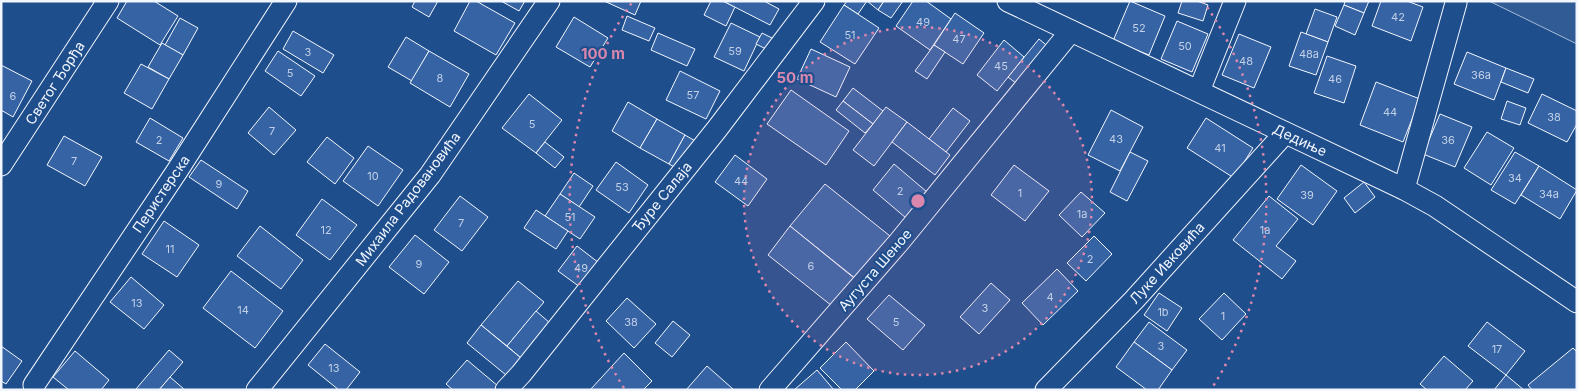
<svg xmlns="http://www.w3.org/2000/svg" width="1578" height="391" font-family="Inter,sans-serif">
	<rect width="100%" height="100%" fill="#1f4e8c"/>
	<!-- built -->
	<polygon fill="#305b95" stroke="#a8bbd7" points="1489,1 1577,1 1577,44"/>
	<!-- building -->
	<g fill="#3563a3" stroke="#f2f6ff">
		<polygon points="127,1 154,1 178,16 160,45 117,18"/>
		<polygon points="415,1 438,1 429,17 412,7"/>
		<polygon points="470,1 476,1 515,23 496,55 454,31"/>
		<polygon points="501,1 525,1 519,11"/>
		<polygon points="604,1 641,1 635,15"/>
		<polygon points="711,1 723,1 735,7 726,26 704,15"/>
		<polygon points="723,1 764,1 779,9 770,25"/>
		<polygon points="847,1 867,1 858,14 844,5"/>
		<polygon points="867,1 884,1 878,10"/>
		<polygon points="884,1 903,1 891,18 878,10"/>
		<polygon points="913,1 926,1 951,19 930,50 896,26"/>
		<polygon points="1130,1 1165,16 1149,55 1113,41"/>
		<polygon points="1182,1 1197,1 1208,5 1203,21 1178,13"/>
		<polygon points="1345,1 1369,1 1364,13 1344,5"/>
		<polygon points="1381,1 1407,1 1423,7 1411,41 1372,26"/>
		<polygon points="844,5 879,28 855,64 820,42"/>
		<polygon points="1344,5 1364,13 1355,35 1335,26"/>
		<polygon points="1315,9 1337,17 1328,42 1306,34"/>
		<polygon points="955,13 984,33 963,64 934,45"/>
		<polygon points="627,16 655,28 649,41 622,30"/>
		<polygon points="574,17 608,38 590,67 556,47"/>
		<polygon points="180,18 198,28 183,55 165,45"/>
		<polygon points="1177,21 1208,34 1192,72 1161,59"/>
		<polygon points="731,23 760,37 744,71 714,57"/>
		<polygon points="293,31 334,55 323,73 283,49"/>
		<polygon points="1301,32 1328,42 1316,75 1289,66"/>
		<polygon points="658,33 695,49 687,66 651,50"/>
		<polygon points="762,33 776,40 770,51 756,44"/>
		<polygon points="1239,34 1271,47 1254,88 1222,75"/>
		<polygon points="406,37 429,51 412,81 388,67"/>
		<polygon points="1039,39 1051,49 1021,87 1008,77"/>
		<polygon points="1004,40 1024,57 997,91 977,75"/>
		<polygon points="162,43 183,55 169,79 148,67"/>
		<polygon points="934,45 945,52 927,79 915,71"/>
		<polygon points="811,49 850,67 836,97 797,79"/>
		<polygon points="278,51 315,76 301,96 265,71"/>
		<polygon points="429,51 469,74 450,107 410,83"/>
		<polygon points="1467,52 1506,68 1494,100 1454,84"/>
		<polygon points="1327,56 1356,66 1344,103 1314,93"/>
		<polygon points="141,64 169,79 152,109 124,93"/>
		<polygon points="1,65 32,81 13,117 1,110"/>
		<polygon points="1506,68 1534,79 1528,93 1501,82"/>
		<polygon points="680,71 720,91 706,119 666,100"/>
		<polygon points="1376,82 1420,99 1403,142 1360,125"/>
		<polygon points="853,88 883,111 873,124 843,101"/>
		<polygon points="791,90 849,131 826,165 767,124"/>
		<polygon points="529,94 562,120 536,153 502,128"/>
		<polygon points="1542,94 1577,111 1577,124 1567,142 1528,123"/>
		<polygon points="843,101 873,124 865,133 836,110"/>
		<polygon points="1507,101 1526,108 1520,125 1501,119"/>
		<polygon points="628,102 657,119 640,148 612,131"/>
		<polygon points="269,107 296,130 274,155 248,133"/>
		<polygon points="886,107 907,122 874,166 853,150"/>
		<polygon points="953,108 970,121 946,152 929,139"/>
		<polygon points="1111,110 1143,127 1120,171 1088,155"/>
		<polygon points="1440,114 1472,127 1455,167 1423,154"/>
		<polygon points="150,118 183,138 169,161 136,142"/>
		<polygon points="1206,118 1253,148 1234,178 1187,148"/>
		<polygon points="657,119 685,135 669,164 640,148"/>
		<polygon points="907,122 950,155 935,175 892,142"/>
		<polygon points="1487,132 1514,148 1491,185 1464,168"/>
		<polygon points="685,135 697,142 681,171 669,164"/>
		<polygon points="64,136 102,157 85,186 47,165"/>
		<polygon points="327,137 354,158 335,184 307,162"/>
		<polygon points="545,142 564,157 555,168 536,153"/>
		<polygon points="368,146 403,170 378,206 343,181"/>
		<polygon points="1130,152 1148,161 1127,201 1110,192"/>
		<polygon points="1515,152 1539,166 1515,204 1491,190"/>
		<polygon points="735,155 767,179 748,206 715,182"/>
		<polygon points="201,160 248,191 237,209 189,177"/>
		<polygon points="616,162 648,185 629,213 596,190"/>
		<polygon points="894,164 927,192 906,218 873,190"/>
		<polygon points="1014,165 1049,191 1025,221 991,195"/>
		<polygon points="1301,165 1337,191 1313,225 1277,199"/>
		<polygon points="1539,166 1577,190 1560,219 1521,195"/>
		<polygon points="574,173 593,186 579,207 560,194"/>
		<polygon points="1364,182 1375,197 1355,213 1344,198"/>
		<polygon points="825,184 895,240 861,283 790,226"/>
		<polygon points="1081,192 1105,213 1082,237 1059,215"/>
		<polygon points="560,194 595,217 580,239 545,216"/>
		<polygon points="460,196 488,217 462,251 434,230"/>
		<polygon points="1269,196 1298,219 1276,246 1296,261 1282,279 1233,240"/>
		<polygon points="322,199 357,225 330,260 296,235"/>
		<polygon points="536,210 568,231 556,249 524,228"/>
		<polygon points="164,221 199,245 177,277 142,254"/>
		<polygon points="260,226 303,260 281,289 237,256"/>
		<polygon points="790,226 854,278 832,306 768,255"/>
		<polygon points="415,235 449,262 424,294 389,267"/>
		<polygon points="1094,236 1112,254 1086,281 1067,263"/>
		<polygon points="577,246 603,266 584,290 558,271"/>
		<polygon points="1057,269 1078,291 1043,325 1022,303"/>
		<polygon points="231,271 283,311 255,348 203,308"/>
		<polygon points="131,277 164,305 144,329 110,302"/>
		<polygon points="518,281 544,302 507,346 481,325"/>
		<polygon points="991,283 1010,300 979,334 960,317"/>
		<polygon points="1159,293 1182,308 1167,331 1144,315"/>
		<polygon points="1224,293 1246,314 1222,340 1199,319"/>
		<polygon points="889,295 925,325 903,350 867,319"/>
		<polygon points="627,298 656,324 634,348 606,321"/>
		<polygon points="536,311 550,323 521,358 507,346"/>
		<polygon points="673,321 690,335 672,357 655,343"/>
		<polygon points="1149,322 1187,350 1172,370 1134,342"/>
		<polygon points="1487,322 1525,351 1506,375 1468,346"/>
		<polygon points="481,325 521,358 506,375 467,343"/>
		<polygon points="846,342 874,371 855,390 842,390 820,368"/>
		<polygon points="1134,342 1172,370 1158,390 1147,390 1116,367"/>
		<polygon points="325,344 360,372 346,390 339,390 308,365"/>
		<polygon points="1,346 22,361 6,384 1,381"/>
		<polygon points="1573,348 1577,352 1577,390 1532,390 1528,385"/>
		<polygon points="169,350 183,362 159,390 137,390 136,389"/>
		<polygon points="75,351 109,380 101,390 69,390 53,377"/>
		<polygon points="624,353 652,381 643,390 590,390"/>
		<polygon points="1444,356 1473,381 1465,390 1427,390 1420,384"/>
		<polygon points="467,360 498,386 495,390 453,390 446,384"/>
		<polygon points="707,366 733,389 732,390 686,390"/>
		<polygon points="817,370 834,390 794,390"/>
		<polygon points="1506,375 1524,390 1494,390"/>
		<polygon points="170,377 185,390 159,390"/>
	</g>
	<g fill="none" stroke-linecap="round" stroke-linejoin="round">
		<defs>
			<g id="minor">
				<polyline points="1008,1 1404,189 1435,206 1577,302"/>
				<polyline points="1199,91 1235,1"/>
				<polyline points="1,165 108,1"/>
				<polyline points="1404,189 1456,3"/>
				<polyline points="34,385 177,171 286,1"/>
				<polyline points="257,390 430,175 549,1"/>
				<polyline points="506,390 521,374 717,129 814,1"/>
				<polyline points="770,390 899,242 1071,31"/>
				<polyline points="1046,390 1134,300 1285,133"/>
			</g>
		</defs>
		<!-- minor casing -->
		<use href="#minor" stroke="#f2f6ff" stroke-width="23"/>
		<!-- minor -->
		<use href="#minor" stroke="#1f4e8c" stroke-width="21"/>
	</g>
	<!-- distance rings -->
	<circle cx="918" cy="201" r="174" fill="#da87ad" fill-opacity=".12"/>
	<g fill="none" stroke="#da87ad" stroke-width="2.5" stroke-dasharray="2.5 5">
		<circle cx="918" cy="201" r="174"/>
		<path d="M624 388A348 348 0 0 1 633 1M1203 1A348 348 0 0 1 1212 388"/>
	</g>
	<g text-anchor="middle" stroke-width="4" stroke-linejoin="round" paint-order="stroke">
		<!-- number labels -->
		<g font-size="11" fill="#c3d1e8">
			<text x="1398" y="21">42</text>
			<text x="923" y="26">49</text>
			<text x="1139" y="32">52</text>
			<text x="850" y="39">51</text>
			<text x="959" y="43">47</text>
			<text x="1185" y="50">50</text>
			<text x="735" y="55">59</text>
			<text x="308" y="56">3</text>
			<text x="1309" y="58">48a</text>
			<text x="1246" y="65">48</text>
			<text x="1001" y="70">45</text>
			<text x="290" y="77">5</text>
			<text x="1481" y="79">36a</text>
			<text x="440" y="82">8</text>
			<text x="1335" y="83">46</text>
			<text x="693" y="99">57</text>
			<text x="13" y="100">6</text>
			<text x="1390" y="116">44</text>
			<text x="1554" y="121">38</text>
			<text x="532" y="128">5</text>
			<text x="272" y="135">7</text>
			<text x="1116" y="143">43</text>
			<text x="159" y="144">2</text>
			<text x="1448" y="144">36</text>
			<text x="1220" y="152">41</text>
			<text x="74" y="165">7</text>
			<text x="373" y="180">10</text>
			<text x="1515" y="182">34</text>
			<text x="741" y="185">44</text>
			<text x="219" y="188">9</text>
			<text x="622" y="191">53</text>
			<text x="900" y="195">2</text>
			<text x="1020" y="197">1</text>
			<text x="1549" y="198">34a</text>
			<text x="1307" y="199">39</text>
			<text x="1082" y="218">1a</text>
			<text x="570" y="221">51</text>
			<text x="461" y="227">7</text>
			<text x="326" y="234">12</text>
			<text x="1265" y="234">1a</text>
			<text x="170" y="253">11</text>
			<text x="1090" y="263">2</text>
			<text x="419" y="268">9</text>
			<text x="811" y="270">6</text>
			<text x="581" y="272">49</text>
			<text x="1050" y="301">4</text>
			<text x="137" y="307">13</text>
			<text x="985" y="312">3</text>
			<text x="243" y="314">14</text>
			<text x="1163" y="316">1b</text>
			<text x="1223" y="320">1</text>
			<text x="631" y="326">38</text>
			<text x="896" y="326">5</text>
			<text x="1161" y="350">3</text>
			<text x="1497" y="353">17</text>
			<text x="334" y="372">13</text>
		</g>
		<!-- street labels -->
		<g font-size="14" fill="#f2f6ff" stroke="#1f4e8c">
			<text transform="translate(55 83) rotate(-57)" y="5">Светог Ђорђа</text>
			<text transform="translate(1300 140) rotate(25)" y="5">Дедиње</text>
			<text transform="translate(161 194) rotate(-56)" y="5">Перистерска</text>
			<text transform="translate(662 197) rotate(-51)" y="5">Ђуре Салаја</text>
			<text transform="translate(408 199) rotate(-53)" y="5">Михаила Радовановића</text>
			<text transform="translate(1167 263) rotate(-48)" y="5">Луке Ивковића</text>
			<text transform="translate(875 270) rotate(-49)" y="5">Аугуста Шеное</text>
		</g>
	</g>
	<circle cx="918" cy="201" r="8" fill="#da87ad" stroke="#1f4e8c" stroke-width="2.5"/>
	<g font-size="15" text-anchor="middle" font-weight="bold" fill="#da87ad" stroke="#1f4e8c" stroke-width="4" stroke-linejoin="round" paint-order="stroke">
		<text x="603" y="59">100 m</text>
		<text x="795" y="83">50 m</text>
	</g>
	<!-- border -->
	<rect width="1578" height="391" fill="none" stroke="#f2f6ff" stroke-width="5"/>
</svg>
